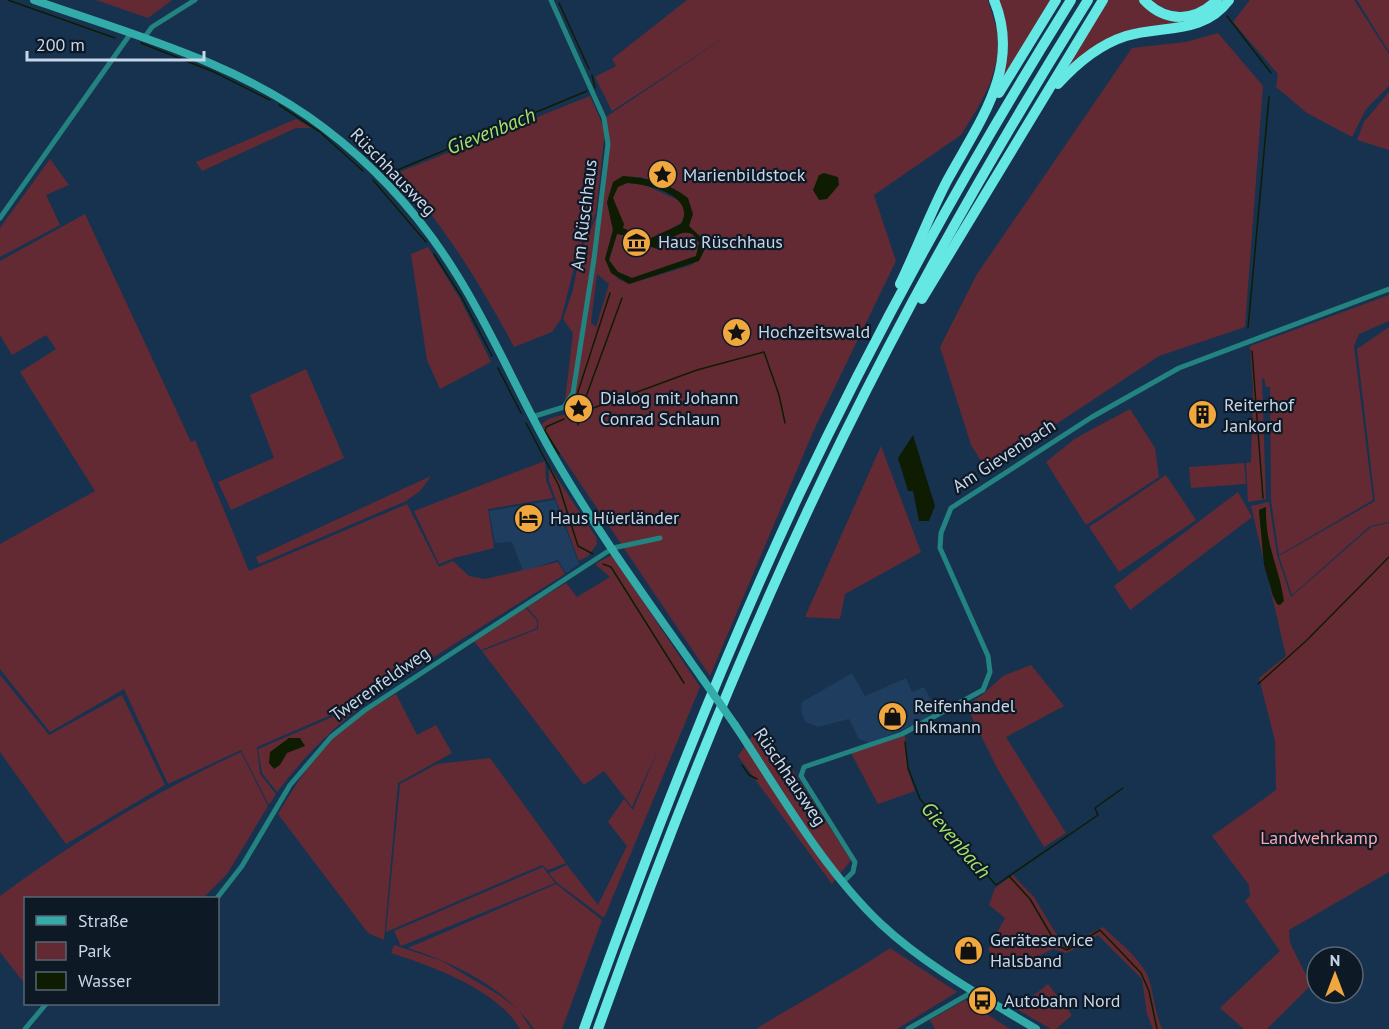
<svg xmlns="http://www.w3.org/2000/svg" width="1389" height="1029" font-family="'PT Sans',sans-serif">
	<rect width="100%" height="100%" fill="#17324f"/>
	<!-- built -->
	<g fill="#1e3d5f">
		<polygon points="555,500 579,564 566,573 558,560 523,571 512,542 495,543 489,511"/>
		<polygon points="852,673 865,696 906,678 912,692 924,687 937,711 923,721 870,743 859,739 849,719 818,727 806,722 801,712 802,702"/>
	</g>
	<!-- green -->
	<g fill="#642a33" fill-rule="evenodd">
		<polygon points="96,0 172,0 148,18"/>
		<path d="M687,0H988L997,30L998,56L990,84L977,109L961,135L874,195L896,261L813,432L710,676L541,425L548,419L570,413L565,401L573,333L563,319L573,290L580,253L598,213L610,145L606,117L736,30L612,111L595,77L616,66L612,59ZM623,177H641L680,192L692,214L689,226L705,249L692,265L629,284L618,279L605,259L613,230L607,202ZM597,274L609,284L596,327L591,323Z"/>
		<polygon points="996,0 1052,0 1003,80"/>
		<polygon points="1107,0 1140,0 1147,7 1207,17 1137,31 1060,77"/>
		<path d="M1149,0H1212C1185,16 1176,16 1149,0Z"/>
		<polygon points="1250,0 1354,0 1389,54 1389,86 1366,109 1352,137 1307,113 1276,87 1278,74 1233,22"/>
		<polygon points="1357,0 1389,0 1389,51 1388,50"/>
		<polygon points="1218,33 1263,86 1245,327 1159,356 987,470 971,445 940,347 977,274 1132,48 1186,42"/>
		<polygon points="1389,92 1389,150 1357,140 1364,122"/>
		<path d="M590,96L605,130L596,213L578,252L561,319L552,332L514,347C480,283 445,227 397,173Z"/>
		<polygon points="296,119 311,128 296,128 202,171 196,162"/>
		<polygon points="50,159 69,185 46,195 60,225 0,257 0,228"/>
		<path d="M627,183L645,185L682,202C691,227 675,222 664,235C661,239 660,245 658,248C670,239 689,221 699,243L696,256L632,278L618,272L609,261L617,233L623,228L613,198L617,187Z"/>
		<polygon points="85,214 191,442 195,440 249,571 407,504 439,567 453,561 469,576 485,579 558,562 565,574 366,700 257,747 260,774 276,794 269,805 241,750 168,784 124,689 50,732 0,669 0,544 95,491 20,372 56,349 46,335 12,355 0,335 0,261"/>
		<polygon points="428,247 460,299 491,362 440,389 427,360 411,254"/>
		<polygon points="1389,295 1389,321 1359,334 1354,346 1373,500 1279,555 1271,500 1270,387 1266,387 1264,378 1262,379 1266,499 1248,502 1246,463 1251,462 1253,389 1250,346"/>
		<polygon points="1389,327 1389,522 1370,526 1292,595 1279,556 1375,501 1357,349"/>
		<polygon points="306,369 344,458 231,510 218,482 274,458 250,395"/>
		<polygon points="1130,409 1155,448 1159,477 1086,525 1046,462 1076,438"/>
		<polygon points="881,446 921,552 845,594 840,619 805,617"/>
		<polygon points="545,461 546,480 553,498 488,509 494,548 454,558 439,564 414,511"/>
		<polygon points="1244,463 1246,484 1191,488 1189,467"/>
		<polygon points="549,466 596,537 597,544 588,556 579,561 549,481"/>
		<polygon points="1166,475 1196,520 1119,572 1089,527"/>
		<polygon points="431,476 420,491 406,501 259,564 256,557"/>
		<polygon points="1238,492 1252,517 1130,610 1114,586"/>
		<path d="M1269,502L1277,555L1291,597L1371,527L1389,523V872L1289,930L1290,943L1311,985L1267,1029H1244L1220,1008L1280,951L1245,901L1250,896L1249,885L1212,836L1276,790L1275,741L1259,678L1286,656L1251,506ZM1265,507L1267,543L1282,591L1280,605L1277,604L1273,596L1264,565L1259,510Z"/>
		<polygon points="612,555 700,687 604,918 556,882 549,873 567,865 598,905 627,846 608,822 624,799 633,810 659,747 632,807 604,771 584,785 482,651 538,629 538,620 527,607 566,583 577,597 610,577 595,564"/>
		<polygon points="526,608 537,621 537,628 481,650 473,640"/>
		<polygon points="1031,665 1064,706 1006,737 1066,833 1044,847 997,768 966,705 981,696 1003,676"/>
		<polygon points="0,675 49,735 122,695 165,785 66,844 0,752"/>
		<path d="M396,694L417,735L436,725L452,753L398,783L384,940L368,933L278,814C297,782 319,747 349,724C363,712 380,703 396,694Z"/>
		<path d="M367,702C332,728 303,758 277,792L262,773L258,749Z"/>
		<polygon points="755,732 762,742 765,739 792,769 851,860 832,884 738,756"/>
		<polygon points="905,735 908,771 915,791 878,804 851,753"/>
		<path d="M241,752L268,806L227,874L203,898H26L25,984L0,952V896C78,839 153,793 241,752Z"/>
		<polygon points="490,758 566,863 548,870 542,865 386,932 400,784 437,764"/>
		<polygon points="543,867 555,883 401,946 394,931"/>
		<path d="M1013,875L1034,897L1064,947L1103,927C1118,942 1141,958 1149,979C1154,996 1155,1013 1162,1029H1153L1147,1014L1142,979L1098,935L1067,953L1053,949L1008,970L988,950L1005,918L989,905L995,888Z"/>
		<path d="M556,884L602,920L562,1029H534C506,988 455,963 408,948Z"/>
		<path d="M394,945L442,961L499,995L518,1009L531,1029H520C498,990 432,966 391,953Z"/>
		<path d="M890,948L957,992L897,1029H756C801,1001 847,977 890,948Z"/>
		<polygon points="1048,984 1072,1015 1056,1029 1051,1029 1017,1009"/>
		<polygon points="965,1000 1010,1029 935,1029 930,1020"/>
	</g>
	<!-- water -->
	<g fill="#0e1d02" fill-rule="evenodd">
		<polygon points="824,173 838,177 839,185 827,199 819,200 813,190 819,175"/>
		<path d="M623,176C646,177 670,184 688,198L693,214L689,226L705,241V249L699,261L629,284L611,273L605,259L613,230L607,202L613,182ZM627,183C647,184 697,195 681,224L651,238L648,246L658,249C670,239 689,221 699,243L696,256L632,278L618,272L609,260L617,234L626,236L628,230L623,228L624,224L613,198L618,187Z"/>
		<polygon points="913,435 935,506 929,521 919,521 913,491 908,491 898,458"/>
		<path d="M1266,507C1265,546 1279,566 1284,601L1280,605L1277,604L1273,596L1264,565L1259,510Z"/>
		<polygon points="289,738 300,738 305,746 287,753 280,765 274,769 269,763 270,752"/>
	</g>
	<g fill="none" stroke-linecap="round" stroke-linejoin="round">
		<!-- stream -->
		<g stroke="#0e1d02" stroke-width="1.5">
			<polyline points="8,0 115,38"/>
			<polyline points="559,3 589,69"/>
			<polyline points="1227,16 1271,73"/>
			<polyline points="141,43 214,72 270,100"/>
			<polyline points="592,75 595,88"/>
			<polyline points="279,105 320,132 363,171"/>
			<polyline points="395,171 587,91"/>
			<polyline points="373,180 426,242"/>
			<polyline points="434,254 461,296 492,356"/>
			<polyline points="1248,328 1269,97"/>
			<polyline points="1252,351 1263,498"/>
			<polyline points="498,368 521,413"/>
			<polyline points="575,401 610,293"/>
			<polyline points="583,405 622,298"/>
			<polyline points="526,423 559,486 578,546 593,554"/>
			<polyline points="578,425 577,414 697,370 764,352 779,395 785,423"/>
			<polyline points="559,454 545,431 546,427 564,419"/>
			<polyline points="603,564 611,567 684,683"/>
			<polyline points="1258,684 1306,641 1389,557"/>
			<polyline points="905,742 908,768 920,799 996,885 1098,815 1095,808 1123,788"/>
			<polyline points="742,765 749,775 757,779"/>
			<polyline points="1009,876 1030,899 1057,945 1067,950 1100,930 1141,973 1149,991 1157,1029"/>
		</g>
		<!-- minor -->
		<g stroke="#228380" stroke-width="5">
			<polyline points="144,38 152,27 195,0"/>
			<polyline points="0,218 131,33"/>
			<polyline points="532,417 564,407 573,393 594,259 608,144 604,118 551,0"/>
			<polyline points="843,882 853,872 855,862 801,776 804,767 902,734 983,690 990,672 988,656 940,548 941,533 951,508 1092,417 1179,368 1389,289"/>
			<polyline points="217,898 242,866 290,785 331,737 365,710 613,548 660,538"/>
			<polyline points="25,1029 46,1004"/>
			<polyline points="908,1029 974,991"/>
		</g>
		<!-- secondary -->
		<g stroke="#33aca9" stroke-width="8">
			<path d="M34,0C134,35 239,63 324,128C377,168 422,218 457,275C493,332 519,396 553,455C597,532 651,605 702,678"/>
			<path d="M735,725C779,791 823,869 881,924C926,966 983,997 1036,1029"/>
		</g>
		<!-- motorway -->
		<g stroke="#65e7e3" stroke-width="10">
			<path d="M1144,0C1166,23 1195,22 1217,0"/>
			<path d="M1058,84C1077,63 1098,45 1126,36C1163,25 1203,35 1229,0"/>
			<polyline points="999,93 1056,0"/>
			<path d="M900,284C917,249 930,213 948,179C979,122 1022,67 994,0"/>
			<polyline points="922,299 1103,0"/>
			<path d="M584,1029C648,849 717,671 798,497C879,326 971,160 1071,0"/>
			<path d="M598,1029C670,827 749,628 844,435C917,286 1000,141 1088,0"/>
		</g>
		<!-- secondary-bridge -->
		<polyline stroke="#33aca9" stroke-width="8" points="702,678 735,725"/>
	</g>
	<!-- icons -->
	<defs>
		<symbol id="sight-disc" viewBox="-11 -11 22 22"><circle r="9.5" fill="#efa73e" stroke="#0e1926"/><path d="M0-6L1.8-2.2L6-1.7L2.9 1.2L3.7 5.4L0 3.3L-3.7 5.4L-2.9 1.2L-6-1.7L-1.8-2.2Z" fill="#111"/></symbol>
		<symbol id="museum-disc" viewBox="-11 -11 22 22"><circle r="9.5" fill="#efa73e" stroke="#0e1926"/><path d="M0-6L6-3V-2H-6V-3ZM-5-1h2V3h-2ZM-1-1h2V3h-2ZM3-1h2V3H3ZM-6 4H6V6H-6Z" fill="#111"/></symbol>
		<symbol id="building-disc" viewBox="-11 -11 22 22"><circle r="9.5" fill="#efa73e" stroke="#0e1926"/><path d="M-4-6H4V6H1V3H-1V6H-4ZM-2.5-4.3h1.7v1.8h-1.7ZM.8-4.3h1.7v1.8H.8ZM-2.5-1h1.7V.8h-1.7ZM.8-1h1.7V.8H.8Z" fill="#111"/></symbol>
		<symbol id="hotel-disc" viewBox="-11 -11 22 22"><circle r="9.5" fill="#efa73e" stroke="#0e1926"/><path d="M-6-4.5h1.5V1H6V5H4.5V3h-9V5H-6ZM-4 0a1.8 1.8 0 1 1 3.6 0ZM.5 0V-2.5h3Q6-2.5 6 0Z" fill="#111"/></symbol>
		<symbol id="shop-disc" viewBox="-11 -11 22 22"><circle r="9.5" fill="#efa73e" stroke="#0e1926"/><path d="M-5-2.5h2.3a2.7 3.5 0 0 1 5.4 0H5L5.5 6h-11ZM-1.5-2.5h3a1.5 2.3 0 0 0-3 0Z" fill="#111"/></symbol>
		<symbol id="bus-disc" viewBox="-11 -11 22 22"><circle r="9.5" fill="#efa73e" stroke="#0e1926"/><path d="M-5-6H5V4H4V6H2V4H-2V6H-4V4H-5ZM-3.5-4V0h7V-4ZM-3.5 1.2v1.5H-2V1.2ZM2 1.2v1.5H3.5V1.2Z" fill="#111"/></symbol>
	</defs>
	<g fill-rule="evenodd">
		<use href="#sight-disc" x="646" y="158" width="33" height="33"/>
		<use href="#museum-disc" x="620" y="226" width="33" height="33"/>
		<use href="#sight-disc" x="720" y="316" width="33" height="33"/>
		<use href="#sight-disc" x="562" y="392" width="33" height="33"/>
		<use href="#building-disc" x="1186" y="398" width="33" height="33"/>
		<use href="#hotel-disc" x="512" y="502" width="33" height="33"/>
		<use href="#shop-disc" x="876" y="700" width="33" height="33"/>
		<use href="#shop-disc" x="952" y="934" width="33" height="33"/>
		<use href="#bus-disc" x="966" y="984" width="33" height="33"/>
	</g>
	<g text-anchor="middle" stroke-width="4.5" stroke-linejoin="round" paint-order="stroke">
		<!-- street labels -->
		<g font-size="18" fill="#c7d6e9" stroke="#0e1926">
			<text transform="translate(393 172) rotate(46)" y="6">Rüschhausweg</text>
			<text transform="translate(584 215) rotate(-83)" y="6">Am Rüschhaus</text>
			<text transform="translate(1004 456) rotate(-33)" y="6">Am Gievenbach</text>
			<text transform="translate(380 684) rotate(-35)" y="6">Twerenfeldweg</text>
			<text transform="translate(790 777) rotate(56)" y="6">Rüschhausweg</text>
		</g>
		<!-- poi labels -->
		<g font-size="18" fill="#c7d6e9" stroke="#0e1926" text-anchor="start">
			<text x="683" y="181">Marienbildstock</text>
			<text x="658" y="248">Haus Rüschhaus</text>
			<text x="758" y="338">Hochzeitswald</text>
			<text x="600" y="404">Dialog mit Johann<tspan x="600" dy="21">Conrad Schlaun</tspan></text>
			<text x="1224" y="411">Reiterhof<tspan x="1224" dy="21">Jankord</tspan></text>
			<text x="550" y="524">Haus Hüerländer</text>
			<text x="914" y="712">Reifenhandel<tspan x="914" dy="21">Inkmann</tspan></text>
			<text x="990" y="946">Geräteservice<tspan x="990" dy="21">Halsband</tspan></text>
			<text x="1004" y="1007">Autobahn Nord</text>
		</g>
		<!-- park labels -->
		<g font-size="18" fill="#f8a7b0" stroke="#0e1926">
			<text x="1319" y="844">Landwehrkamp</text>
		</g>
		<!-- water labels -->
		<g font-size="20" font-style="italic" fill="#a3e16e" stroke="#0e1926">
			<text transform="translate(491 131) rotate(-22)" y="7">Gievenbach</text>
			<text transform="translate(956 840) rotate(49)" y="7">Gievenbach</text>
		</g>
	</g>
	<!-- legend -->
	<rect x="24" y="897" width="195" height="108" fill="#0e1926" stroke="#586574" stroke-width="1.5"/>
	<rect x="36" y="916" width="30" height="9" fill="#33aca9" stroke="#586574" stroke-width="1.5"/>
	<text x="78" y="927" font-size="18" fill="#c7d6e9">Straße</text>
	<rect x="36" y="942" width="30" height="18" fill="#642a33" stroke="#586574" stroke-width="1.5"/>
	<text x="78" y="957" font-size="18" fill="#c7d6e9">Park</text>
	<rect x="36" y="972" width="30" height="18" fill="#0e1d02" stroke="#586574" stroke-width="1.5"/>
	<text x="78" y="987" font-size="18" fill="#c7d6e9">Wasser</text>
	<!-- north arrow -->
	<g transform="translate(1335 975)"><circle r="28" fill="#0e1926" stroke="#586574" stroke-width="1.5"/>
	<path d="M0-4.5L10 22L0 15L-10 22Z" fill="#efa73e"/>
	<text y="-9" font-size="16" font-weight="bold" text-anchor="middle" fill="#c7d6e9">N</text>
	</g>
	<!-- scale -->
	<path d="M27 51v9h177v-9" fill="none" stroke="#c7d6e9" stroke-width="3"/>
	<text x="36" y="51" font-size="18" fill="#c7d6e9" stroke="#0e1926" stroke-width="4.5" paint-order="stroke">200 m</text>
</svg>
